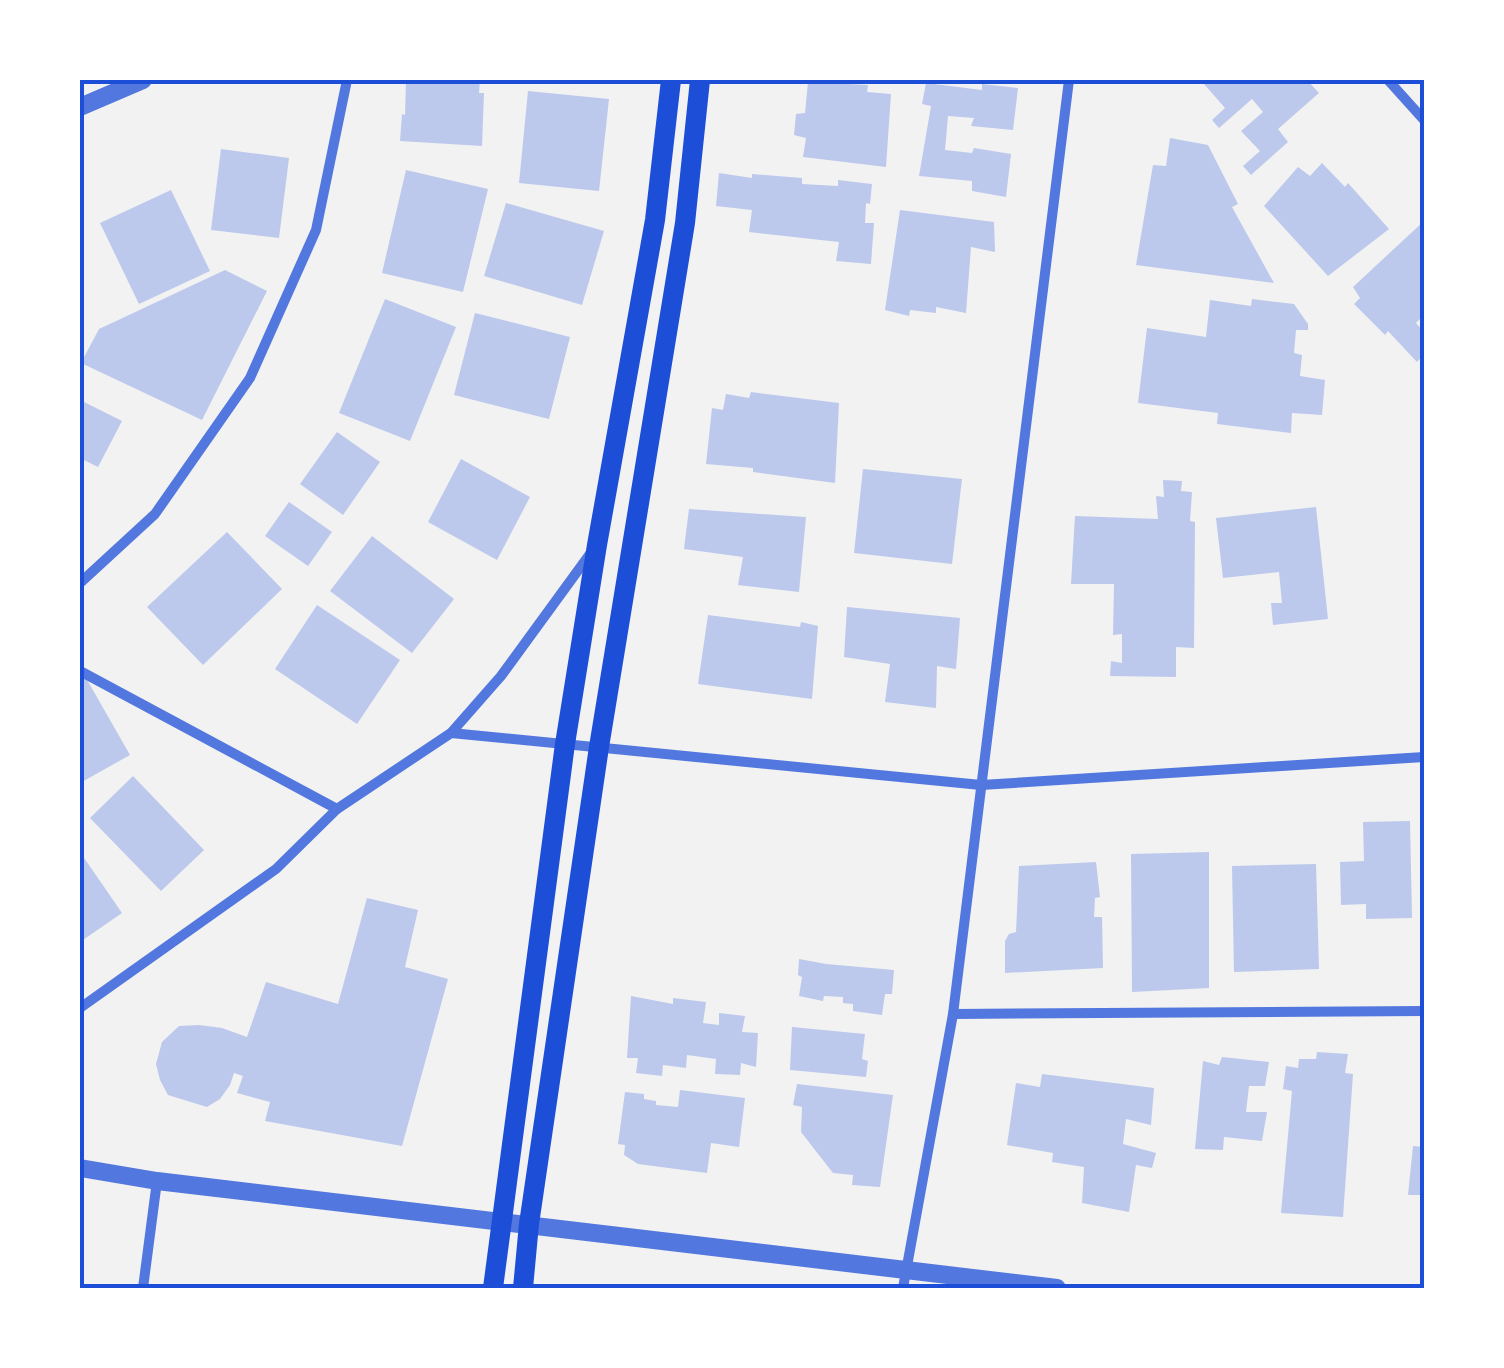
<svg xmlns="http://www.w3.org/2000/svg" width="1504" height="1368" font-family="'Libre Baskerville',serif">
	<rect width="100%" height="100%" fill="#f2f2f2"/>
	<!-- building -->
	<g fill="#bdc9ec">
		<polygon points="406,80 480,80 479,93 484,93 482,146 400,141 402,114 405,115"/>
		<polygon points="1208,80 1307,80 1319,93 1278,129 1288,142 1251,175 1243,166 1260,151 1241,131 1263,112 1252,99 1219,128 1212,120 1225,108 1204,84"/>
		<polygon points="808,82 868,85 867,92 891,94 886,167 803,157 806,138 794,135 796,114 805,113"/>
		<polygon points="926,83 982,90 982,84 1018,88 1013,130 971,126 974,118 948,116 945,150 972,153 974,148 1011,154 1006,197 972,191 972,181 919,176 931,106 922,104"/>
		<polygon points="528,91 609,99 599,191 519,183"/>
		<polygon points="1170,138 1208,145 1238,204 1232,207 1274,283 1136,265 1153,165 1166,166"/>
		<polygon points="221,149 289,158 279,238 211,230"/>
		<polygon points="1322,163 1345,187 1348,183 1389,229 1328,276 1264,206 1298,167 1310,176"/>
		<polygon points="406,170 488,189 463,292 382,273"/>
		<polygon points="719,173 752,178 752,174 802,178 802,184 838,186 838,180 872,184 870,204 866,203 865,223 874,223 871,264 836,261 839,242 749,232 752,210 716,206"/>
		<polygon points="171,190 210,271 139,304 100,223"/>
		<polygon points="506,203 604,231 582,305 484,276"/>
		<polygon points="900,210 994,222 995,252 971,247 966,313 936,307 936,313 910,310 909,316 885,310"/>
		<polygon points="1424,221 1424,315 1416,323 1424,332 1424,354 1417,362 1388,331 1385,335 1354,304 1360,298 1353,287"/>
		<polygon points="225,270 267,291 202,420 81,363 99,329"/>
		<polygon points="385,299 456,327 410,441 339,413"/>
		<polygon points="1252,299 1294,304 1308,324 1308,330 1296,330 1294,353 1302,355 1300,376 1325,380 1322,415 1292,413 1291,433 1217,424 1218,413 1138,403 1147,328 1206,337 1210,300 1251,306"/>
		<polygon points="475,313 570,337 549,419 454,395"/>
		<polygon points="751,392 839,403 835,483 753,472 753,468 706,464 712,408 723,410 726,394 749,398"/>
		<polygon points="80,400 122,421 98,467 80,458"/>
		<polygon points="337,432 380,462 343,515 300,484"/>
		<polygon points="461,459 530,497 497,560 428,522"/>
		<polygon points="863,469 962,479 952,564 854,553"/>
		<polygon points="1163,480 1182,481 1181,491 1192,492 1190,521 1195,522 1194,648 1176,647 1176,677 1110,676 1111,661 1122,663 1122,634 1113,635 1114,584 1071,584 1075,516 1158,519 1156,496 1164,497"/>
		<polygon points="289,502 332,532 308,566 265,536"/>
		<polygon points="1316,507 1328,619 1273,625 1271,603 1282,603 1279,572 1223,578 1216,518"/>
		<polygon points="689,509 806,517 799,592 738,585 743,557 684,549"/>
		<polygon points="227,532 282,589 203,665 147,607"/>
		<polygon points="372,536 454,599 412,653 330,591"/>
		<polygon points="317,605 400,660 357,724 275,669"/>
		<polygon points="847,607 960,618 956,669 937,666 936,708 885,702 890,664 844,657"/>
		<polygon points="708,615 800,627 801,622 818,626 812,699 698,684"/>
		<polygon points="86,678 130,755 80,783 80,682"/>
		<polygon points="133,776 204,850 161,891 90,818"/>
		<polygon points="1410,821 1412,918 1366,919 1366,904 1341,905 1340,862 1364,861 1363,822"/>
		<polygon points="80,852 122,913 80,942"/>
		<polygon points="1209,852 1209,988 1132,992 1131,854"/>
		<polygon points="1096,862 1100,897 1095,898 1094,917 1102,917 1103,968 1005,973 1005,941 1009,934 1016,932 1019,866"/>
		<polygon points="1316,864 1319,969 1234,972 1232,866"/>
		<polygon points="367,898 418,910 405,967 448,979 402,1146 265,1121 270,1102 237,1093 243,1076 234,1073 230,1085 220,1099 207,1107 168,1095 160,1080 156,1064 162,1042 179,1026 199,1025 222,1028 247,1037 266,982 338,1004"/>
		<polygon points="799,959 826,964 894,970 892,994 885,994 882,1015 853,1011 853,1004 843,1003 843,997 824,996 823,1001 799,996 802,977 798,975"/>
		<polygon points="631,996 673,1004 673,998 706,1002 703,1023 719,1025 719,1013 745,1016 742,1032 758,1033 756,1067 741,1063 740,1075 715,1074 716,1059 687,1055 686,1068 663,1065 662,1076 636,1073 638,1058 627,1058"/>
		<polygon points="792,1027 865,1034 862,1059 868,1061 866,1077 790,1070"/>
		<polygon points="1317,1052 1348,1054 1345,1073 1353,1074 1343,1217 1281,1213 1292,1091 1283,1089 1286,1066 1298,1068 1299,1059 1316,1059"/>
		<polygon points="1222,1057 1269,1062 1265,1086 1249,1086 1246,1112 1267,1112 1262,1141 1224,1137 1223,1150 1195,1149 1203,1061 1219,1065"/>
		<polygon points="1042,1074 1154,1088 1151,1125 1126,1119 1123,1144 1156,1153 1152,1168 1136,1165 1129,1212 1082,1203 1084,1167 1052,1162 1053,1153 1007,1145 1016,1083 1040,1087"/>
		<polygon points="797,1084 893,1095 880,1187 852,1185 853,1175 833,1173 801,1132 802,1107 793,1105"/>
		<polygon points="680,1090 745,1098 739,1147 711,1143 707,1173 638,1164 624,1155 625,1145 618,1144 625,1092 644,1094 644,1099 656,1101 656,1105 678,1107"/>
		<polygon points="1413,1146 1424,1147 1424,1195 1408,1195"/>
	</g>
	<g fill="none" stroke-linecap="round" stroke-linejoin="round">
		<!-- minor -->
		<g stroke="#5277de" stroke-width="10">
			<polyline points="1388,80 1424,120"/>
			<polyline points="80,583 155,514 250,378 316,230 347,80"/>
			<polyline points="80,671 337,809"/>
			<polyline points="451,733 981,785 1424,757"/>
			<polyline points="80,1008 276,869 337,809 451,733 501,676 590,554"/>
			<polyline points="953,1014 1424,1011"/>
			<polyline points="143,1288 157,1181"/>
			<polyline points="903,1288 953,1014 1069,80"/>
		</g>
		<!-- tertiary -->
		<g stroke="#5277de" stroke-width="18">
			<polyline points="80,107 143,80"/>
			<polyline points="80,1168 157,1181 1057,1288"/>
		</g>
		<!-- secondary -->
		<g stroke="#1d4ed8" stroke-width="20">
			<polyline points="493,1288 565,744 597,545 655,220 671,80"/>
			<polyline points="523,1288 529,1224 599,747 685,223 700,80"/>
		</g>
	</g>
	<!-- border -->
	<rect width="1504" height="1368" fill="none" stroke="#ffffff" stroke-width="165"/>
	<rect x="82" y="82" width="1340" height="1204" fill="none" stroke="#1d4ed8" stroke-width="4"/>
</svg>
